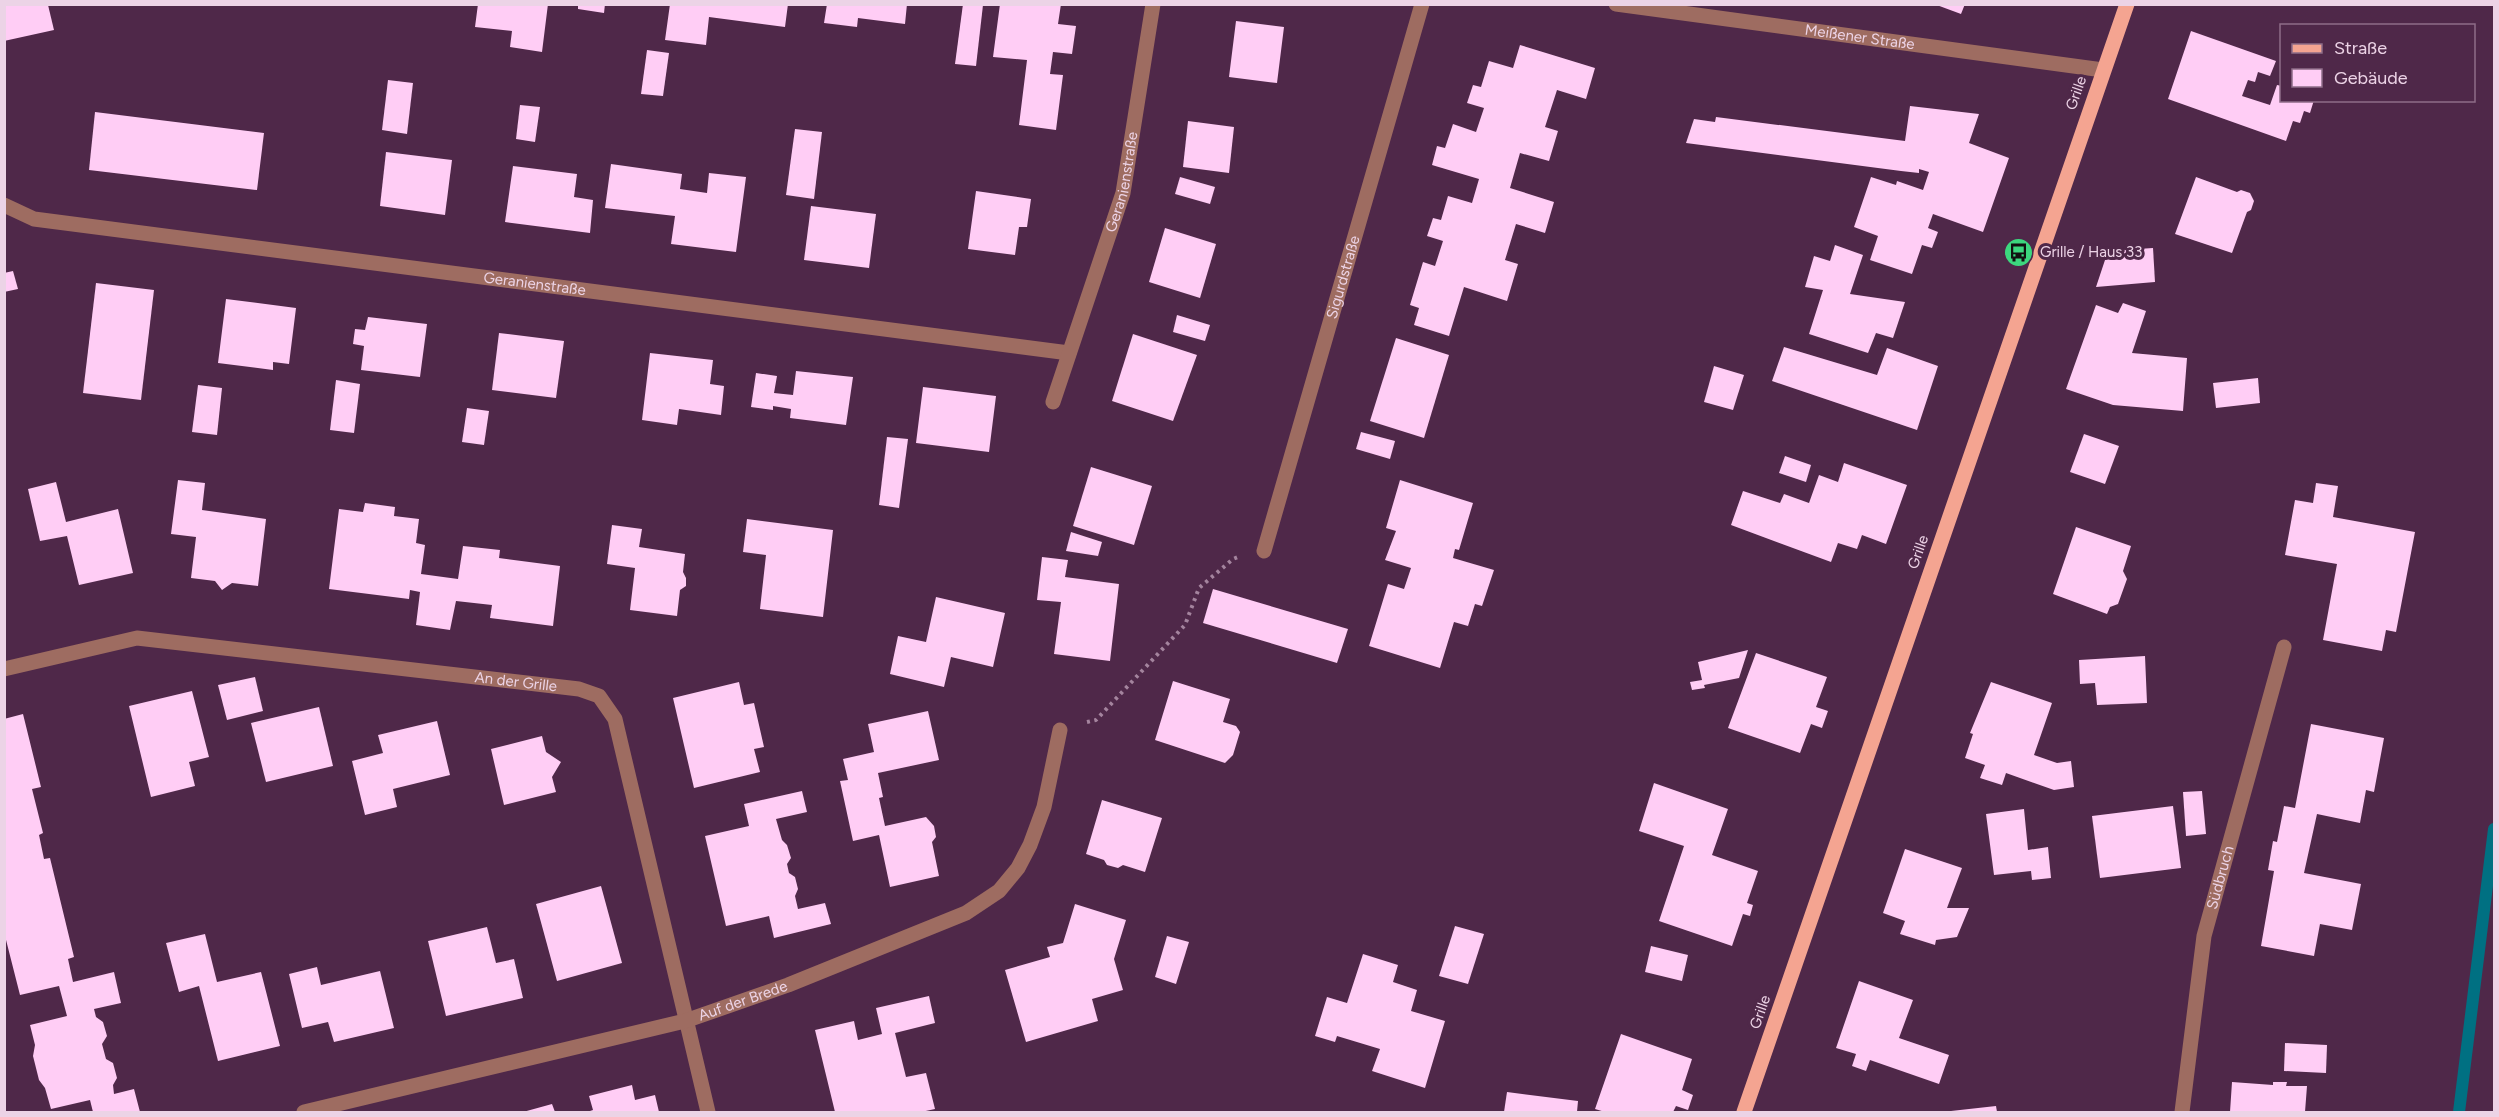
<svg xmlns="http://www.w3.org/2000/svg" width="2499" height="1117" font-family="Figtree,sans-serif">
	<rect width="100%" height="100%" fill="#4f2849"/>
	<g fill="none" stroke-linecap="round" stroke-linejoin="round">
		<!-- stream -->
		<polyline stroke="#007082" stroke-width="12" points="2459,1112 2494,829"/>
	</g>
	<!-- building -->
	<g fill="#ffcdf5">
		<polygon points="478,4 548,4 542,52 510,47 512,31 475,27"/>
		<polygon points="578,4 605,4 604,13 578,9"/>
		<polygon points="670,4 788,4 785,27 709,17 706,45 665,40"/>
		<polygon points="827,4 907,4 905,24 858,18 857,27 824,23"/>
		<polygon points="963,4 983,5 976,66 955,64"/>
		<polygon points="1000,4 1061,4 1058,24 1076,26 1072,54 1053,52 1050,74 1063,75 1056,130 1019,125 1027,60 993,57"/>
		<polygon points="1934,4 1965,4 1961,14"/>
		<polygon points="4,5 48,5 54,30 4,41"/>
		<polygon points="1236,21 1284,27 1277,83 1229,77"/>
		<polygon points="2191,31 2276,61 2270,76 2258,72 2255,82 2248,80 2242,96 2270,105 2277,85 2282,86 2282,100 2314,100 2310,113 2304,111 2300,123 2293,121 2286,141 2168,99"/>
		<polygon points="1520,45 1595,68 1586,99 1557,90 1545,127 1558,131 1549,161 1520,153 1510,188 1554,202 1545,233 1516,224 1505,260 1518,264 1507,301 1464,287 1449,336 1414,325 1419,308 1410,305 1423,262 1435,266 1443,241 1427,236 1433,218 1441,220 1448,196 1472,203 1479,179 1432,165 1437,146 1445,148 1453,124 1476,132 1484,108 1467,103 1473,85 1481,87 1489,61 1513,68"/>
		<polygon points="647,50 669,53 663,96 641,94"/>
		<polygon points="388,80 413,83 407,134 382,130"/>
		<polygon points="520,105 540,107 535,142 516,139"/>
		<polygon points="1910,106 1979,114 1969,143 2009,158 1983,232 1933,214 1928,228 1938,232 1932,248 1922,245 1912,274 1870,260 1878,236 1854,227 1871,177 1896,185 1897,181 1923,190 1929,172 1919,169 1919,173 1901,171 1686,143 1694,119 1715,122 1716,117 1905,141"/>
		<polygon points="95,112 264,133 257,190 89,170"/>
		<polygon points="1188,121 1234,127 1229,173 1183,167"/>
		<polygon points="795,129 822,132 814,199 786,195"/>
		<polygon points="386,152 452,160 445,215 380,206"/>
		<polygon points="611,164 682,174 680,189 707,193 709,173 746,177 736,252 671,244 675,216 605,208"/>
		<polygon points="513,166 577,174 574,197 593,200 590,233 505,222"/>
		<polygon points="1180,177 1215,187 1210,204 1175,194"/>
		<polygon points="2196,177 2237,192 2241,190 2250,193 2254,201 2251,210 2247,212 2232,253 2175,234"/>
		<polygon points="976,191 1031,199 1027,227 1019,227 1015,255 968,249"/>
		<polygon points="811,206 876,214 869,268 804,260"/>
		<polygon points="1165,228 1216,244 1200,298 1149,282"/>
		<polygon points="1835,245 1863,255 1850,294 1905,302 1893,338 1876,333 1868,353 1809,334 1823,290 1805,287 1814,256 1830,261"/>
		<polygon points="2153,248 2155,282 2096,287 2108,251"/>
		<polygon points="13,271 18,289 4,292 4,273"/>
		<polygon points="96,283 154,290 141,400 83,393"/>
		<polygon points="226,299 296,308 289,364 273,362 273,370 218,363"/>
		<polygon points="2123,303 2146,311 2132,353 2187,358 2183,411 2113,405 2066,389 2096,305 2118,313"/>
		<polygon points="1177,315 1210,325 1205,341 1173,332"/>
		<polygon points="368,317 427,324 420,377 361,370 364,346 353,344 355,329 365,330"/>
		<polygon points="499,333 564,341 556,398 492,390"/>
		<polygon points="1133,334 1197,355 1173,421 1112,401"/>
		<polygon points="1396,338 1449,355 1424,438 1370,421"/>
		<polygon points="1784,347 1877,375 1887,348 1938,366 1917,430 1772,381"/>
		<polygon points="650,353 713,360 710,384 724,386 721,415 679,409 677,425 642,420"/>
		<polygon points="1714,366 1744,375 1733,410 1704,402"/>
		<polygon points="796,371 853,377 846,425 790,418 791,409 773,406 773,410 751,407 756,373 777,376 774,393 793,395"/>
		<polygon points="2258,378 2260,403 2216,408 2213,383"/>
		<polygon points="336,380 360,384 354,433 330,430"/>
		<polygon points="198,385 222,388 217,435 192,432"/>
		<polygon points="923,387 996,396 989,452 916,443"/>
		<polygon points="467,408 489,411 484,445 462,442"/>
		<polygon points="1361,432 1395,441 1390,459 1356,449"/>
		<polygon points="2084,434 2119,446 2105,484 2070,472"/>
		<polygon points="887,437 908,439 899,508 879,505"/>
		<polygon points="1785,456 1811,465 1806,482 1779,473"/>
		<polygon points="1844,463 1907,485 1886,544 1862,535 1857,549 1838,543 1831,562 1731,525 1743,491 1780,503 1784,494 1809,503 1819,475 1838,482"/>
		<polygon points="1091,467 1152,486 1134,545 1073,526"/>
		<polygon points="178,480 205,483 202,510 266,519 258,586 232,583 222,590 215,581 191,578 196,537 171,534"/>
		<polygon points="1400,480 1473,503 1459,550 1455,549 1453,558 1494,570 1482,606 1475,604 1468,626 1454,622 1440,668 1369,646 1388,584 1404,589 1411,568 1385,560 1396,531 1386,528"/>
		<polygon points="56,482 66,522 118,509 133,573 79,585 67,536 40,541 28,489"/>
		<polygon points="2316,483 2338,486 2333,517 2415,532 2396,632 2386,630 2382,651 2323,640 2337,564 2285,555 2295,500 2313,503"/>
		<polygon points="365,503 395,507 394,516 419,519 416,543 425,545 421,574 458,579 463,546 500,550 499,558 560,566 553,626 490,618 492,605 456,601 450,630 416,625 420,592 410,590 409,599 329,589 339,509 363,512"/>
		<polygon points="747,519 833,530 823,617 760,609 766,555 743,552"/>
		<polygon points="612,525 642,529 639,547 685,554 683,572 686,578 686,586 680,590 677,616 630,610 635,568 607,564"/>
		<polygon points="2076,527 2131,546 2123,571 2127,579 2118,604 2110,607 2107,614 2053,594"/>
		<polygon points="1071,532 1102,542 1098,556 1066,551"/>
		<polygon points="1042,557 1068,560 1065,577 1119,584 1110,661 1054,654 1061,602 1037,600"/>
		<polygon points="1213,589 1348,629 1337,663 1203,623"/>
		<polygon points="936,597 1005,613 993,667 951,657 944,687 890,674 898,636 926,642"/>
		<polygon points="1748,650 1739,678 1704,685 1705,688 1692,690 1690,682 1702,680 1698,662"/>
		<polygon points="1756,653 1827,677 1816,707 1828,711 1822,728 1811,724 1800,753 1728,728"/>
		<polygon points="2145,656 2147,703 2097,705 2095,683 2080,684 2079,660"/>
		<polygon points="255,677 263,711 227,720 218,685"/>
		<polygon points="1173,681 1230,699 1223,722 1236,726 1240,732 1233,755 1225,763 1155,740"/>
		<polygon points="739,682 744,705 754,703 764,747 754,749 760,772 694,788 673,698"/>
		<polygon points="1991,682 2052,703 2034,755 2057,763 2071,761 2074,787 2054,790 2006,773 2002,785 1980,778 1985,765 1965,758 1973,734 1970,733"/>
		<polygon points="192,691 209,757 189,762 195,786 151,797 129,706"/>
		<polygon points="319,707 333,766 266,782 251,723"/>
		<polygon points="928,711 939,760 878,773 883,797 879,798 885,826 926,817 934,826 936,837 932,842 939,876 890,887 879,835 853,841 840,781 848,780 843,759 874,752 868,724"/>
		<polygon points="23,714 41,787 32,789 43,833 39,835 44,859 50,858 74,957 68,959 73,982 114,972 121,1003 94,1009 96,1017 103,1022 107,1036 102,1044 106,1059 113,1063 117,1078 113,1085 114,1094 134,1089 140,1112 93,1112 90,1100 51,1109 45,1088 39,1080 33,1056 35,1045 30,1025 67,1016 59,986 20,995 4,932 4,719"/>
		<polygon points="437,721 450,775 393,789 397,807 365,815 352,761 383,753 378,735"/>
		<polygon points="2311,724 2384,738 2374,792 2366,790 2360,823 2317,814 2304,873 2361,884 2352,930 2320,924 2314,956 2261,946 2274,871 2268,870 2273,841 2277,842 2284,806 2295,808"/>
		<polygon points="542,736 546,752 561,762 552,777 556,792 504,805 491,749"/>
		<polygon points="1654,783 1728,809 1712,855 1758,871 1747,903 1753,905 1750,916 1743,914 1732,946 1659,921 1684,846 1639,831"/>
		<polygon points="802,791 807,812 776,819 782,840 787,845 791,858 787,864 789,873 795,877 798,889 795,896 798,909 825,903 831,924 774,938 769,916 726,926 705,836 749,826 744,804"/>
		<polygon points="2202,791 2206,834 2186,836 2183,792"/>
		<polygon points="1102,800 1162,818 1145,872 1123,865 1118,868 1107,865 1104,860 1086,854"/>
		<polygon points="2173,806 2181,868 2100,878 2092,816"/>
		<polygon points="2024,809 2028,850 2048,847 2051,878 2032,880 2031,871 1994,875 1986,814"/>
		<polygon points="1905,849 1962,868 1947,908 1969,908 1957,937 1936,940 1935,945 1900,934 1905,921 1883,913"/>
		<polygon points="601,886 622,963 557,981 536,904"/>
		<polygon points="1075,904 1126,920 1114,959 1123,990 1092,999 1098,1021 1026,1042 1005,970 1050,957 1047,947 1063,943"/>
		<polygon points="1455,926 1484,934 1468,984 1439,976"/>
		<polygon points="487,927 496,963 514,959 523,998 446,1016 428,941"/>
		<polygon points="205,934 217,982 261,972 280,1046 218,1061 199,986 179,992 166,943"/>
		<polygon points="1167,936 1189,942 1176,984 1155,977"/>
		<polygon points="1651,946 1688,955 1682,981 1645,972"/>
		<polygon points="1363,954 1398,965 1393,982 1417,990 1411,1011 1445,1021 1425,1088 1372,1071 1380,1049 1337,1036 1335,1042 1315,1036 1327,997 1347,1003"/>
		<polygon points="317,967 321,985 380,971 394,1028 334,1042 328,1022 302,1028 289,974"/>
		<polygon points="1859,981 1913,1000 1899,1038 1949,1055 1939,1084 1870,1060 1866,1071 1852,1066 1856,1054 1836,1048"/>
		<polygon points="929,996 935,1023 895,1033 906,1077 926,1073 935,1109 921,1112 835,1112 815,1030 854,1021 858,1040 882,1034 876,1008"/>
		<polygon points="1621,1034 1692,1059 1682,1090 1693,1095 1688,1110 1676,1106 1673,1112 1605,1112 1595,1109"/>
		<polygon points="2285,1043 2327,1045 2326,1073 2284,1071"/>
		<polygon points="2232,1082 2273,1085 2273,1082 2287,1082 2286,1086 2307,1086 2305,1112 2230,1112"/>
		<polygon points="632,1085 635,1100 655,1095 659,1112 587,1112 593,1110 589,1096"/>
		<polygon points="1507,1092 1578,1101 1577,1112 1504,1112"/>
		<polygon points="552,1104 555,1112 523,1112"/>
		<polygon points="1996,1106 1997,1112 1951,1112 1951,1111"/>
	</g>
	<g fill="none" stroke-linecap="round" stroke-linejoin="round">
		<!-- path -->
		<polyline stroke="#a4849e" stroke-width="4" stroke-dasharray="3 4.5" stroke-linecap="butt" points="1087,722 1096,720 1185,625 1199,588 1233,559 1238,557"/>
		<!-- minor -->
		<g stroke="#9e6c61" stroke-width="15">
			<path id="s1" d="M1616,4L2103,70"/>
			<path id="s2" d="M4,205L34,219L1069,353"/>
			<path id="s3" d="M1053,402L1123,193L1153,4"/>
			<path id="s4" d="M1264,551L1422,4"/>
			<path id="s5" d="M4,669L137,638L579,689L599,696L615,719L708,1112"/>
			<path id="s6" d="M304,1112L685,1021L788,985L966,913L999,891L1018,868L1030,845L1044,807L1060,730"/>
			<path id="s7" d="M2182,1112L2204,936L2284,647"/>
		</g>
		<!-- major -->
		<polyline stroke="#f4a491" stroke-width="15" points="1744,1112 2127,4"/>
	</g>
	<!-- icons -->
	<defs>
		<symbol id="bus-disc" viewBox="-11 -11 22 22"><circle r="9.5" fill="#3cd77e" stroke="#4f2849"/><path d="M-5-6H5V4H4V6H2V4H-2V6H-4V4H-5ZM-3.5-4V0h7V-4ZM-3.5 1.2v1.5H-2V1.2ZM2 1.2v1.5H3.5V1.2Z" fill="#111"/></symbol>
	</defs>
	<g fill-rule="evenodd">
		<use href="#bus-disc" x="2002" y="236" width="33" height="33"/>
	</g>
	<g text-anchor="middle" stroke-width="6" stroke-linejoin="round" paint-order="stroke">
		<!-- street labels -->
		<g font-size="15" fill="#ecd3e6" stroke="#4f2849">
			<text dy="5" stroke="none"><textPath href="#s1" startOffset="246">Meißener Straße</textPath></text>
			<text transform="translate(2076 93) rotate(-71)" y="5">Grille</text>
			<text dy="5" stroke="none"><textPath href="#s3" startOffset="231">Geranienstraße</textPath></text>
			<text dy="5" stroke="none"><textPath href="#s4" startOffset="285">Sigurdstraße</textPath></text>
			<text dy="5" stroke="none"><textPath href="#s2" startOffset="538">Geranienstraße</textPath></text>
			<text transform="translate(1918 552) rotate(-71)" y="5">Grille</text>
			<text dy="5" stroke="none"><textPath href="#s5" startOffset="518">An der Grille</textPath></text>
			<text dy="5" stroke="none"><textPath href="#s7" startOffset="238">Südbruch</textPath></text>
			<text dy="5" stroke="none"><textPath href="#s6" startOffset="453">Auf der Brede</textPath></text>
			<text transform="translate(1760 1012) rotate(-71)" y="5">Grille</text>
		</g>
		<!-- poi labels -->
		<g font-size="15" fill="#ecd3e6" stroke="#4f2849" text-anchor="start">
			<text x="2040" y="257">Grille / Haus 33</text>
		</g>
	</g>
	<!-- border -->
	<rect width="2499" height="1117" fill="none" stroke="#ecd3e6" stroke-width="12"/>
	<!-- legend -->
	<rect x="2280" y="24" width="195" height="78" fill="#4f2849" stroke="#8e6c88" stroke-width="1.5"/>
	<rect x="2292" y="44" width="30" height="9" fill="#f4a491" stroke="#8e6c88" stroke-width="1.5"/>
	<text x="2334" y="54" font-size="18" fill="#ecd3e6">Straße</text>
	<rect x="2292" y="69" width="30" height="18" fill="#ffcdf5" stroke="#8e6c88" stroke-width="1.5"/>
	<text x="2334" y="84" font-size="18" fill="#ecd3e6">Gebäude</text>
</svg>
